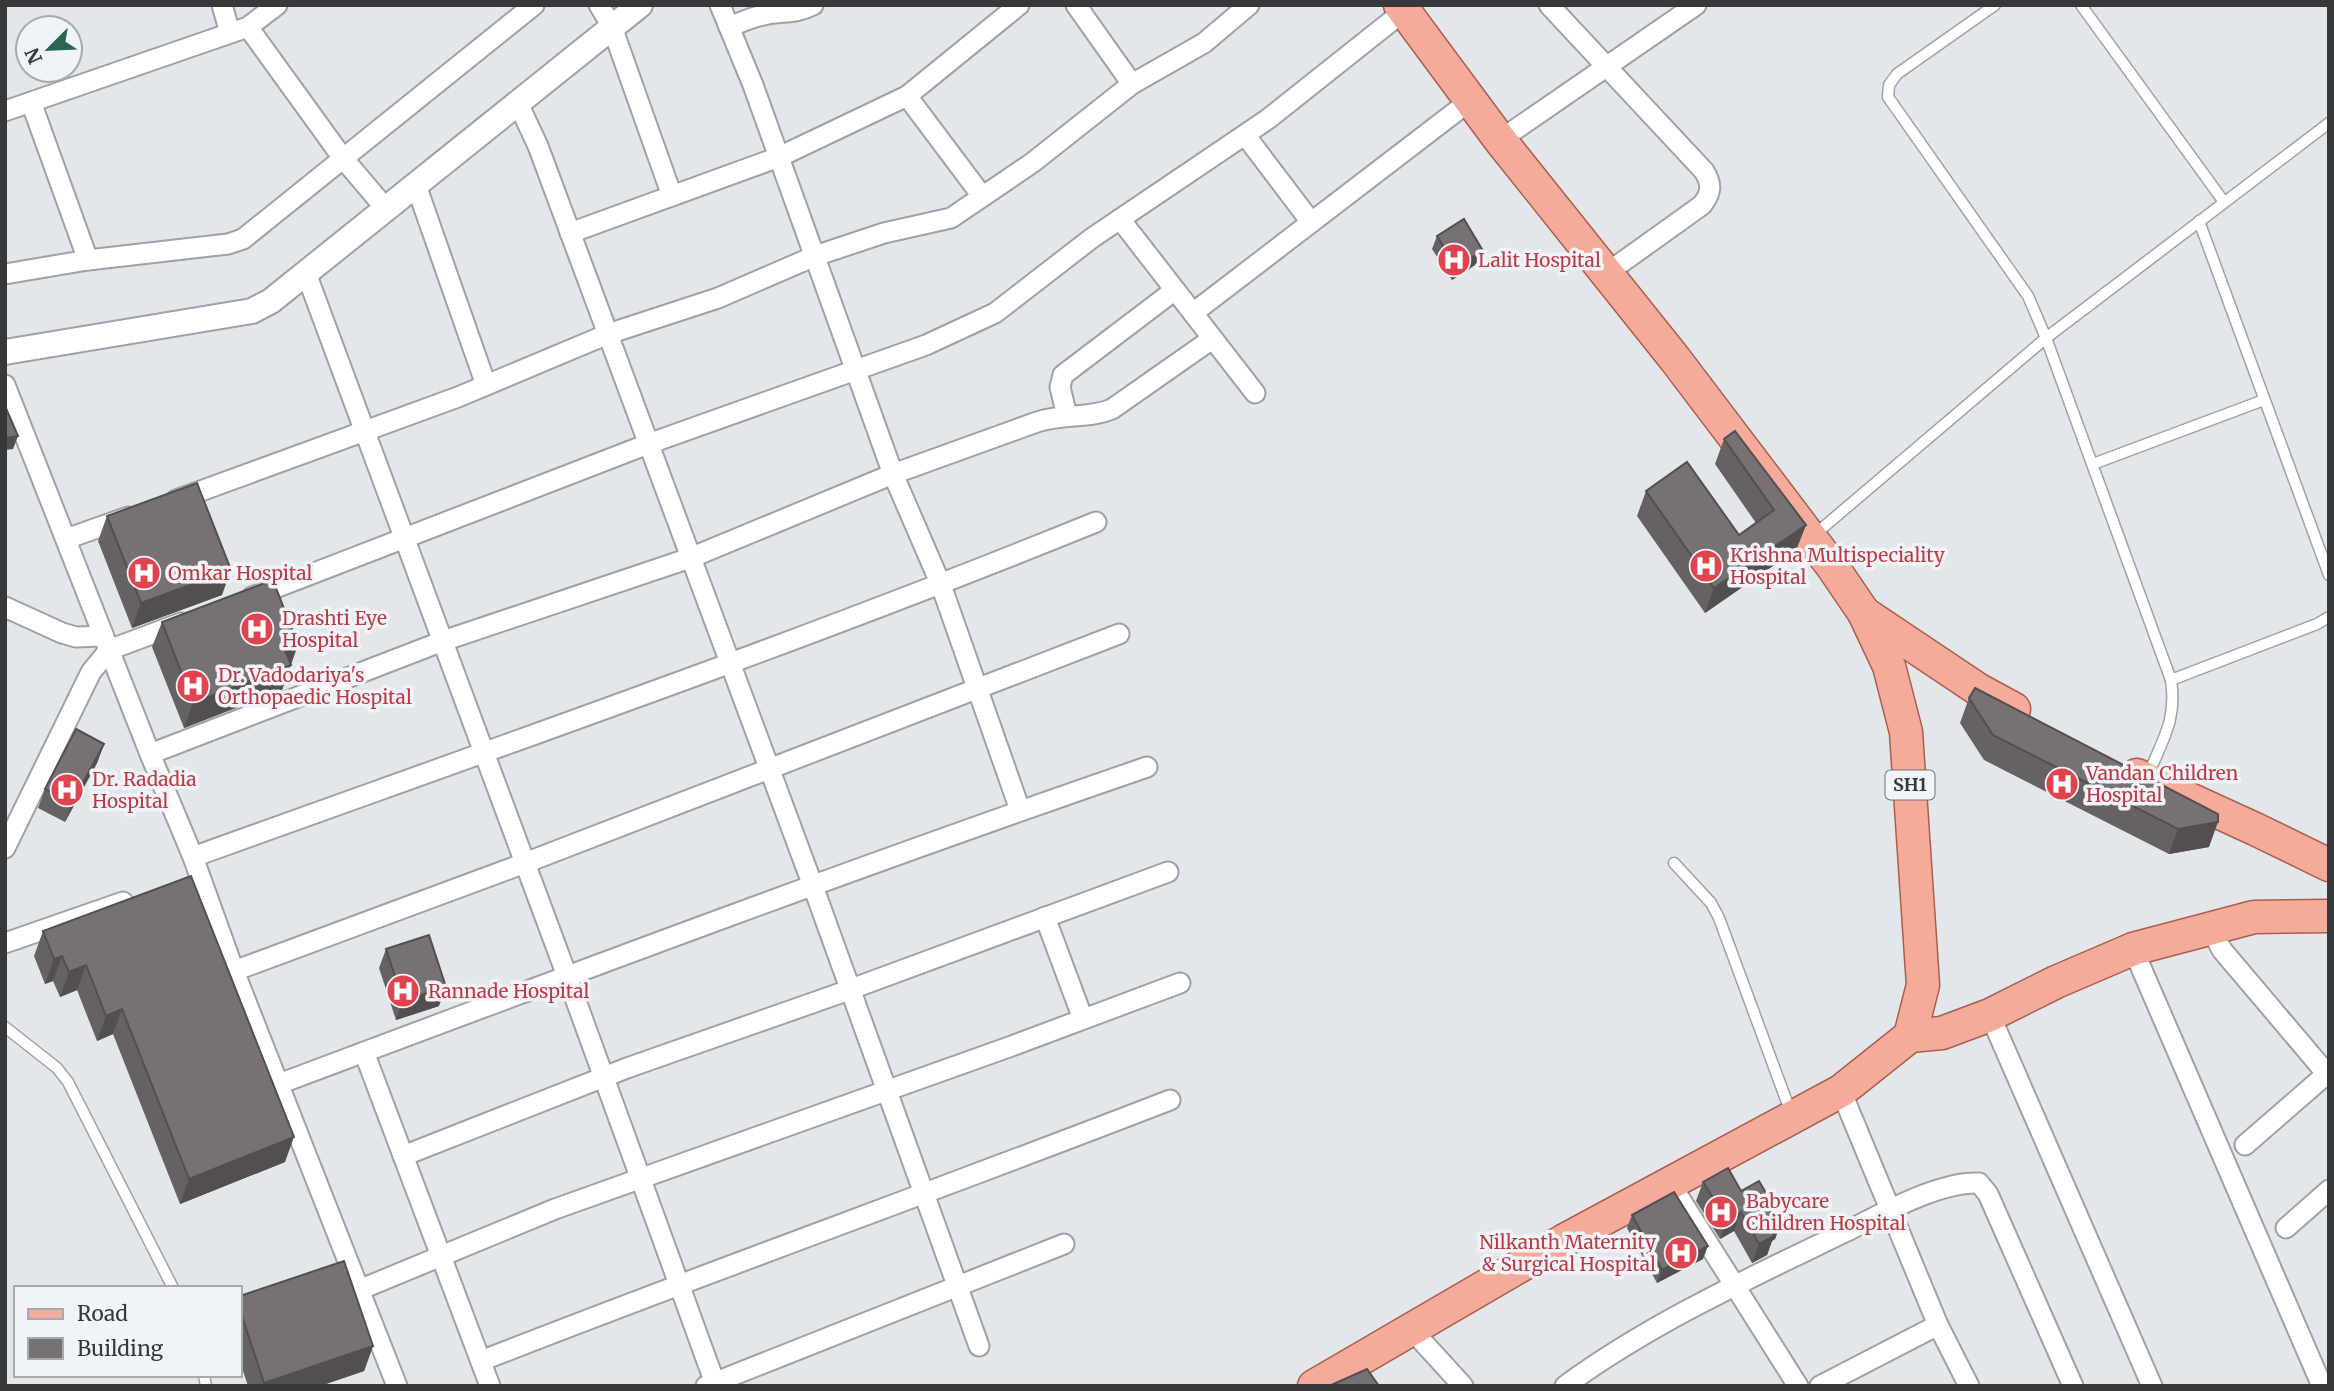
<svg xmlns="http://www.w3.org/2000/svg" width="2334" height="1391" font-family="Merriweather,serif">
	<rect width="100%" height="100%" fill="#e3e7ec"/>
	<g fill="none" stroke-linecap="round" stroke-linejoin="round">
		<defs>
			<g id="service">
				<path d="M1995,5L1897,74L1889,85L1888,97L2028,296L2046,338L2171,680C2177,720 2163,739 2148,775"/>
				<polyline points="2081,5 2224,202"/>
				<polyline points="2199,221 2329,575"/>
				<polyline points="2093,464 2264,400"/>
				<polyline points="1813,536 2046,338 2329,123"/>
				<polyline points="2171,680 2317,624 2329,617"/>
				<polyline points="1674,863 1711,903 1719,918 1791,1113"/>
				<polyline points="5,1027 57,1068 68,1082 173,1288"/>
				<polyline points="204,1375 206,1386"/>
			</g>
			<g id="minor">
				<polyline points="222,5 230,33"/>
				<polyline points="277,5 248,27 342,157 386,209"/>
				<polyline points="599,5 612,27 672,196"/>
				<polyline points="720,5 753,85 893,474 941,585 1020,810"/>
				<polyline points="1076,5 1132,84"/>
				<path d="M1549,5L1704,171C1712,184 1712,192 1702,205L1607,273"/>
				<path d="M729,27C742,22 754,16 768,14C786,11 795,14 813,5"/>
				<polyline points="907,96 982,196"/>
				<polyline points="31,102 88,260"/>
				<polyline points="518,103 538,146 813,886 979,1346"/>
				<polyline points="5,111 248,27"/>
				<polyline points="1245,135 1311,222"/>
				<polyline points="1500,140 1696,5"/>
				<polyline points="416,185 486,385"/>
				<polyline points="1120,219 1255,393"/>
				<polyline points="570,233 779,157 907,96 1019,5"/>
				<polyline points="306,273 567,976 716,1386"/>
				<polyline points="5,274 88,260 228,244 243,239 534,5"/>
				<polyline points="1193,313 1471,100"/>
				<polyline points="5,385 150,754 193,857 234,971 397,1386"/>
				<polyline points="1067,416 1060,387 1063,375 1175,290"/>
				<polyline points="176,500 458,397 608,334 718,298 815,256 884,233 951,218 1032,163 1132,84 1204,43 1249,5"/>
				<polyline points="66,539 128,517"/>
				<polyline points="252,597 648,444 926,345 995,313 1092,238 1268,119 1404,11"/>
				<polyline points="5,607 62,633 76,637 103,636"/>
				<path d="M150,754L443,641L690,558L893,474L1037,422C1063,413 1089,419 1112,409L1212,339"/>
				<polyline points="5,848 91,672 109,650 181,623"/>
				<path d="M193,857C495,748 798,643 1096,522"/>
				<polyline points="1045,917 1083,1019"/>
				<polyline points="2211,929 2222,950 2327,1074"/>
				<polyline points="5,943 123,902"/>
				<polyline points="2133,949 2322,1386"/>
				<polyline points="234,971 525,863 1119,634"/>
				<polyline points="1990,1015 2152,1386"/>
				<polyline points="364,1052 490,1386"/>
				<path d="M279,1084C567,976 856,867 1147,767"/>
				<polyline points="1841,1091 1938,1325 1969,1386"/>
				<polyline points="2245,1145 2329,1072"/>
				<polyline points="403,1156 627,1068 835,995 1168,872"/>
				<polyline points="1670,1183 1798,1386"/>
				<polyline points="2286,1228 2329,1190"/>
				<polyline points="359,1290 555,1209 1009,1047 1180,983"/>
				<polyline points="1411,1329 1463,1386"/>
				<path d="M481,1361C710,1271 941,1189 1170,1100"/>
				<polyline points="706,1386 1064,1244"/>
				<path d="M1565,1386C1651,1323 1750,1278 1845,1232C1882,1214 1939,1181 1979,1183L1988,1194L2073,1386"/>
				<polyline points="1820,1386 1938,1325"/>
			</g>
			<polyline id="tertiary" points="5,352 252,311 271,301 640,5"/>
			<g id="primary">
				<polyline points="1864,613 1979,690 2014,709"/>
				<polyline points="2137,775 2255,829 2329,865"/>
				<polyline points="1910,1036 1942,1033 1990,1015 2056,982 2133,949 2254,917 2329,916"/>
				<polyline points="1314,1386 1563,1241 1841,1091 1910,1036 1923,985 1906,732 1889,666 1864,613 1832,566 1675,359 1500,140 1400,5"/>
			</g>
		</defs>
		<!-- service casing -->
		<use href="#service" stroke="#9ea2a7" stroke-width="13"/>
		<!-- minor casing -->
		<use href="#minor" stroke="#9ea2a7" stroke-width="23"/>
		<!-- tertiary casing -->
		<use href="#tertiary" stroke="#9ea2a7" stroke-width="28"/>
		<!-- primary casing -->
		<use href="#primary" stroke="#ac5e4d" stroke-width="35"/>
		<!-- service -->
		<use href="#service" stroke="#fff" stroke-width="10"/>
		<!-- minor -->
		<use href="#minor" stroke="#fff" stroke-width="19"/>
		<!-- tertiary -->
		<use href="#tertiary" stroke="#fff" stroke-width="24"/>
		<!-- primary -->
		<use href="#primary" stroke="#f4ab9a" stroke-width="32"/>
	</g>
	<!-- wall -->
	<g fill="#666163">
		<polygon points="1437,236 1478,263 1452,280 1432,249"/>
		<polygon points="1724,439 1806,525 1796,550 1705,613 1637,516 1646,491 1739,535 1756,523 1715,464"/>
		<polygon points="107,516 222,595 132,628 98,541"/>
		<polygon points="162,622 291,664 282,690 184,728 152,647"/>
		<polygon points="1969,698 2209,847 2169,854 1984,760 1960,723"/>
		<polygon points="104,744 97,763 65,822 38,808 45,789"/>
		<polygon points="191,876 285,1162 180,1204 113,1034 97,1041 77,990 60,997 53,981 45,984 34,956 43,931"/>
		<polygon points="386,949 439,1006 396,1020 379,968"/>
		<polygon points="1703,1182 1741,1191 1782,1220 1775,1239 1772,1241 1767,1255 1752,1263 1734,1231 1720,1239 1696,1201"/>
		<polygon points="1632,1215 1703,1259 1657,1283 1627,1228"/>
		<polygon points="240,1296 373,1346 364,1371 320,1386 248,1386 240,1362"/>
	</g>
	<!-- shaded-wall -->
	<g fill="#534f50">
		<polygon points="1483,251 1478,263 1452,280 1456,267"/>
		<polygon points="18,436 13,449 5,450 5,438"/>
		<polygon points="1806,525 1796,550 1705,613 1714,588"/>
		<polygon points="231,570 222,595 132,628 141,603"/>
		<polygon points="298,645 282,690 184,728 193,703 285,650"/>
		<polygon points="104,744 97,763 65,822 72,803"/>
		<polygon points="2218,822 2209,847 2169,854 2178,829"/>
		<polygon points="62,956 53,981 45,984 54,959"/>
		<polygon points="86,965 77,990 60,997 69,972"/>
		<polygon points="446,987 439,1006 396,1020 403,1001"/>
		<polygon points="122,1009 113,1034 97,1041 106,1016"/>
		<polygon points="294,1137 285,1162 180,1204 189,1179"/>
		<polygon points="1741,1212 1734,1231 1720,1239 1727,1220"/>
		<polygon points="1782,1220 1775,1239 1772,1241 1767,1255 1752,1263 1759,1244 1769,1227"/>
		<polygon points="1708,1246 1703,1259 1657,1283 1662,1270"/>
		<polygon points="373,1346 364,1371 320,1386 263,1386 264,1383"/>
	</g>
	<!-- building -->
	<g fill="#777173" stroke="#534f50" stroke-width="2">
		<polygon points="1464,219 1483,251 1456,267 1437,236"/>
		<polygon points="5,406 18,436 5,438"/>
		<polygon points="1735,431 1806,525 1714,588 1646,491 1687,462 1739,535 1774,510 1724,439"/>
		<polygon points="197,483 231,570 141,603 107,516"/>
		<polygon points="273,580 298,645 285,650 291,665 193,703 162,622"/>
		<polygon points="1975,688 2218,814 2218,822 2178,829 1993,735 1969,698"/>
		<polygon points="76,729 104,744 72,803 45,789"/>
		<polygon points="191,876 294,1137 189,1179 122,1009 106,1016 86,965 69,972 62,956 54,959 43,931"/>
		<polygon points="429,935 446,987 403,1001 386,949"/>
		<polygon points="1728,1168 1741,1191 1759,1181 1782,1220 1769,1227 1774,1236 1759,1244 1741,1212 1727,1220 1703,1182"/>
		<polygon points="1674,1192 1708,1246 1662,1270 1632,1215"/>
		<polygon points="344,1261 373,1346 264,1383 240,1310 240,1296"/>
		<polygon points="1367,1369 1379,1386 1329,1386"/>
	</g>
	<!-- icons -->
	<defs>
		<symbol id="hospital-disc" viewBox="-11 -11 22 22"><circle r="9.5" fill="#e0444e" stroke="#f0f4f9"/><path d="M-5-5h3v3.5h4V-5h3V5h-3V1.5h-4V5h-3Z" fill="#fff"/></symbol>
	</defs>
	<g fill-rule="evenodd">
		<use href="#hospital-disc" x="1435" y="241" width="38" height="38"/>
		<use href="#hospital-disc" x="1687" y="547" width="38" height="38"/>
		<use href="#hospital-disc" x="125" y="554" width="38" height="38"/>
		<use href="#hospital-disc" x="238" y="610" width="38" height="38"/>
		<use href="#hospital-disc" x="174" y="667" width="38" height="38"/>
		<use href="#hospital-disc" x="2043" y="765" width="38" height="38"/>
		<use href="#hospital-disc" x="48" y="771" width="38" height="38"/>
		<use href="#hospital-disc" x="384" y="972" width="38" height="38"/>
		<use href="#hospital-disc" x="1702" y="1193" width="38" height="38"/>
		<use href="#hospital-disc" x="1662" y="1234" width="38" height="38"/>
	</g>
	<g text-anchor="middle" stroke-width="7" stroke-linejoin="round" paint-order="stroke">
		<!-- shield labels -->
		<rect fill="#f0f4f9" stroke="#6e7073" stroke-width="2" x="1885.5" y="770.5" width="49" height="29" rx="5"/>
		<g font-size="18" font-weight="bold" fill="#36383a">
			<text x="1910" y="791">SH1</text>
		</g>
		<!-- health labels -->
		<g font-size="19" fill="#be3a42" stroke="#f0f4f9" text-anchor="start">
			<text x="1478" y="267">Lalit Hospital</text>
			<text x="1730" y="562">Krishna Multispeciality<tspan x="1730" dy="22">Hospital</tspan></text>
			<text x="168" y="580">Omkar Hospital</text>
			<text x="282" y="625">Drashti Eye<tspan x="282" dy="22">Hospital</tspan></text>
			<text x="218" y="682">Dr. Vadodariya's<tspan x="218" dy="22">Orthopaedic Hospital</tspan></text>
			<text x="2086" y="780">Vandan Children<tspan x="2086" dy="22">Hospital</tspan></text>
			<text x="92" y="786">Dr. Radadia<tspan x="92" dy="22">Hospital</tspan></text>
			<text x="428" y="998">Rannade Hospital</text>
			<text x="1746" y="1208">Babycare<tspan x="1746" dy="22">Children Hospital</tspan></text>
			<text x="1656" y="1249" text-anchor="end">Nilkanth Maternity<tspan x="1656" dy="22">&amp; Surgical Hospital</tspan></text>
		</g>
	</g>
	<!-- border -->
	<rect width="2334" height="1391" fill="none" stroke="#36383a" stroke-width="14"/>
	<!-- legend -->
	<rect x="14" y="1286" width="228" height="91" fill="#f0f4f9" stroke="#a6a9ad" stroke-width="2"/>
	<rect x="28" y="1309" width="35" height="10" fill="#f4ab9a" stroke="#a6a9ad" stroke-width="2"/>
	<text x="77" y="1321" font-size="21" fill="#36383a">Road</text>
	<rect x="28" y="1338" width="35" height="21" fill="#777173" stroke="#a6a9ad" stroke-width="2"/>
	<text x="77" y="1356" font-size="21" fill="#36383a">Building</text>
	<!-- north arrow -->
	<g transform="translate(49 49) rotate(246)"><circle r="33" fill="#f0f4f9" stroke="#a6a9ad" stroke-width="2"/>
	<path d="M0-5L12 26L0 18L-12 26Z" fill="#2c664f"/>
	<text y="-10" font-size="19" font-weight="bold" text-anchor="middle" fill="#36383a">N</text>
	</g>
</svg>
